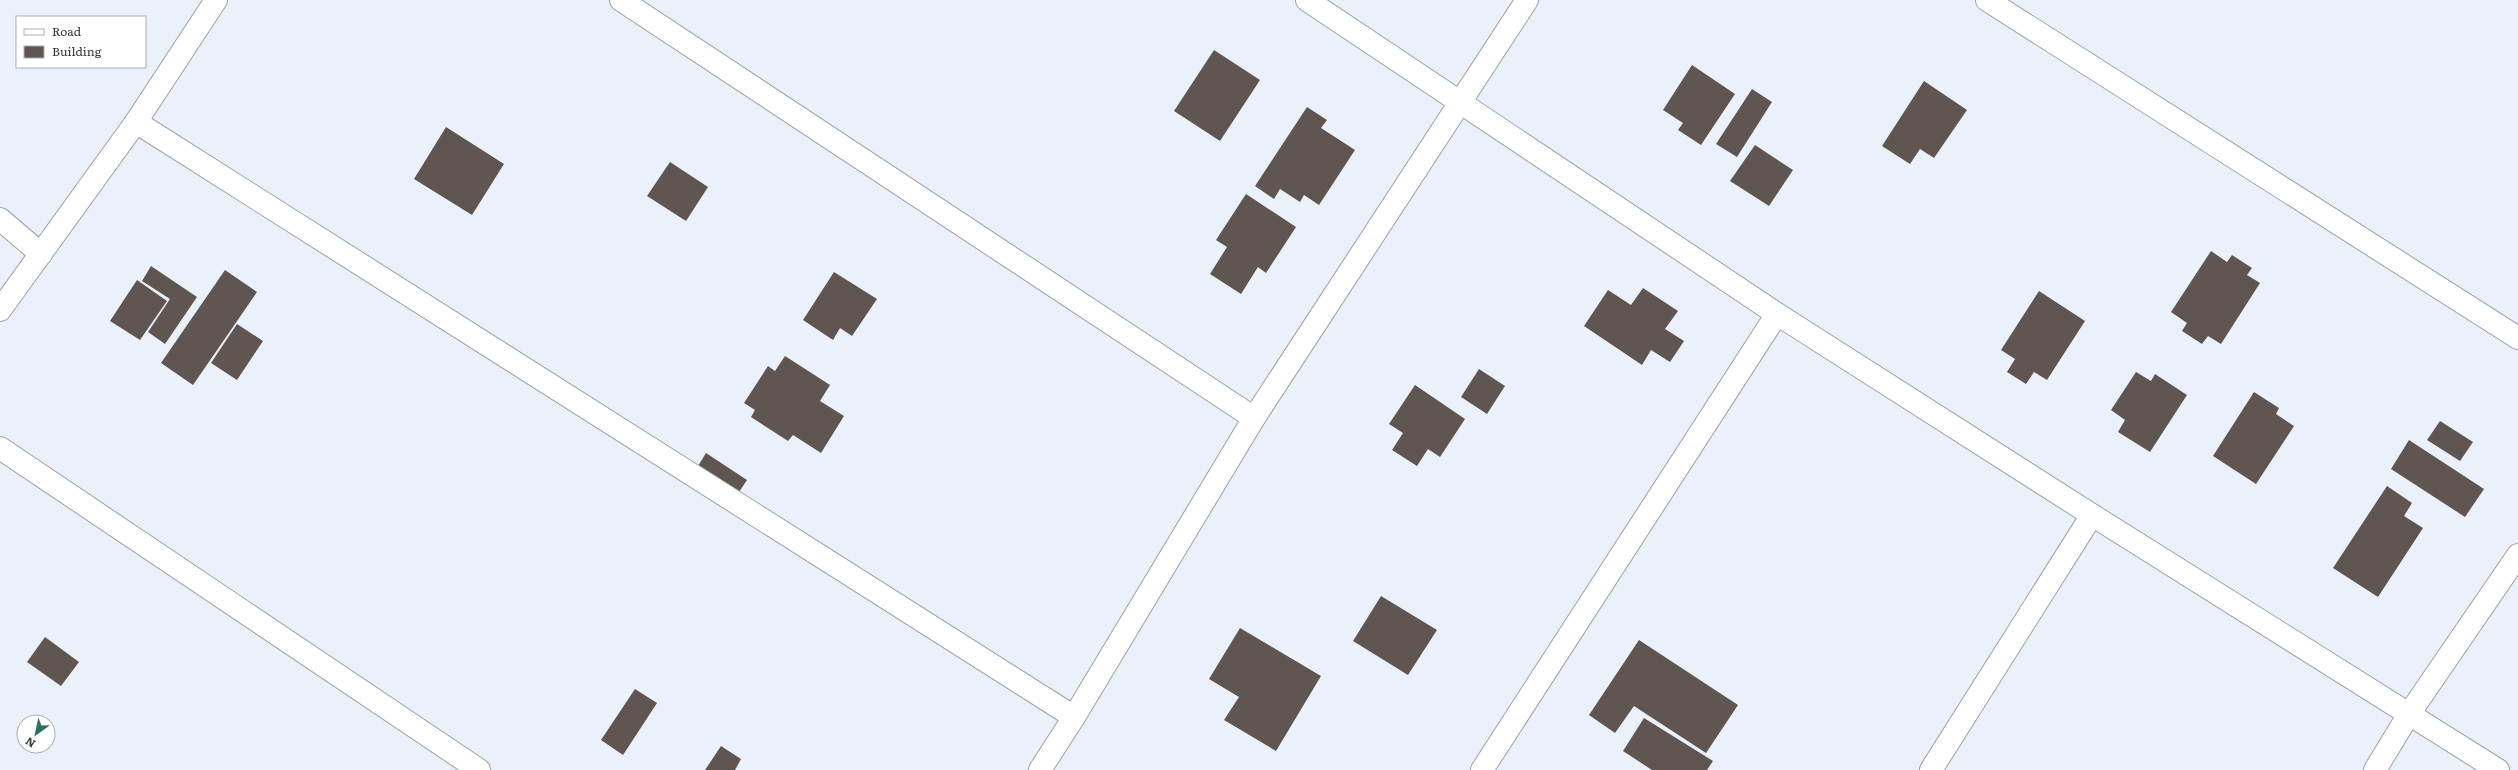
<svg xmlns="http://www.w3.org/2000/svg" width="2518" height="770" font-family="Literata,serif">
	<rect width="100%" height="100%" fill="#ebf1fa"/>
	<!-- building -->
	<g fill="#5f5651">
		<polygon points="1214,50 1260,80 1220,141 1174,111"/>
		<polygon points="1692,65 1735,94 1701,145 1678,130 1683,123 1663,110"/>
		<polygon points="1924,81 1967,110 1934,158 1920,149 1910,164 1882,146"/>
		<polygon points="1752,89 1772,102 1737,157 1716,144"/>
		<polygon points="1307,107 1327,120 1321,128 1355,150 1319,205 1304,195 1300,202 1280,189 1274,199 1255,186"/>
		<polygon points="446,127 504,164 472,215 414,179"/>
		<polygon points="1755,145 1793,170 1769,206 1730,181"/>
		<polygon points="670,162 708,187 686,221 647,196"/>
		<polygon points="1246,194 1296,227 1266,273 1258,267 1241,294 1210,274 1227,247 1216,240"/>
		<polygon points="2211,251 2227,262 2232,255 2252,268 2247,275 2260,283 2221,344 2208,336 2202,344 2182,331 2187,323 2171,312"/>
		<polygon points="151,266 197,297 165,344 148,332 170,299 142,281"/>
		<polygon points="225,270 257,292 193,385 161,363"/>
		<polygon points="834,272 877,299 852,336 840,328 833,340 803,320"/>
		<polygon points="137,280 167,301 140,340 110,321"/>
		<polygon points="1643,288 1678,311 1665,329 1684,341 1670,362 1651,350 1642,365 1584,326 1608,290 1631,305"/>
		<polygon points="2039,291 2085,321 2047,380 2034,372 2026,384 2007,372 2015,359 2001,350"/>
		<polygon points="237,324 263,341 237,380 211,363"/>
		<polygon points="785,356 830,385 820,401 844,416 821,453 793,435 788,441 751,417 755,410 744,403 768,366 775,371"/>
		<polygon points="1479,369 1505,386 1487,414 1461,397"/>
		<polygon points="2136,372 2151,381 2155,374 2187,395 2150,452 2118,432 2125,420 2111,410"/>
		<polygon points="1415,385 1465,419 1440,457 1428,449 1417,466 1392,450 1403,433 1389,424"/>
		<polygon points="2254,392 2279,408 2276,414 2294,426 2256,484 2213,456"/>
		<polygon points="2440,421 2473,442 2460,461 2427,440"/>
		<polygon points="2409,440 2484,489 2465,517 2391,469"/>
		<polygon points="706,453 747,480 735,498 695,471"/>
		<polygon points="2387,486 2412,503 2404,516 2423,528 2378,597 2333,568"/>
		<polygon points="1381,596 1437,630 1408,675 1353,641"/>
		<polygon points="1240,628 1321,676 1276,751 1224,720 1239,697 1209,679"/>
		<polygon points="45,637 79,662 61,686 27,662"/>
		<polygon points="1639,640 1738,705 1706,753 1634,706 1615,733 1589,715"/>
		<polygon points="635,689 657,703 623,755 601,740"/>
		<polygon points="1644,718 1713,761 1707,770 1652,770 1623,751"/>
		<polygon points="721,746 741,759 735,770 705,770"/>
	</g>
	<g fill="none" stroke-linecap="round" stroke-linejoin="round">
		<defs>
			<g id="street">
				<polyline points="621,0 1254,418"/>
				<polyline points="1307,0 1777,314 2092,515 2498,770"/>
				<polyline points="1987,0 2518,338"/>
				<polyline points="136,122 1074,717"/>
				<polyline points="0,219 41,254"/>
				<polyline points="0,310 136,122 216,0"/>
				<polyline points="0,448 479,770"/>
				<polyline points="1040,770 1074,717 1254,418 1527,0"/>
				<polyline points="1482,770 1777,314"/>
				<polyline points="1931,770 2092,515"/>
				<polyline points="2375,770 2409,714 2518,555"/>
			</g>
		</defs>
		<!-- street casing -->
		<use href="#street" stroke="#9ba1a9" stroke-width="24"/>
		<!-- street -->
		<use href="#street" stroke="#fff" stroke-width="22"/>
	</g>
	<!-- legend -->
	<rect x="16" y="16" width="130" height="52" fill="#ffffff" stroke="#aeafb1"/>
	<rect x="24" y="29" width="20" height="6" fill="#ffffff" stroke="#aeafb1"/>
	<text x="52" y="36" font-size="12" fill="#35373b">Road</text>
	<rect x="24" y="46" width="20" height="12" fill="#5f5651" stroke="#aeafb1"/>
	<text x="52" y="56" font-size="12" fill="#35373b">Building</text>
	<!-- north arrow -->
	<g transform="translate(36 734) rotate(213)"><circle r="19" fill="#ffffff" stroke="#aeafb1"/>
	<path d="M0-3L7 15L0 10L-7 15Z" fill="#2f6f5e"/>
	<text y="-6" font-size="11" font-weight="bold" text-anchor="middle" fill="#35373b">N</text>
	</g>
</svg>
